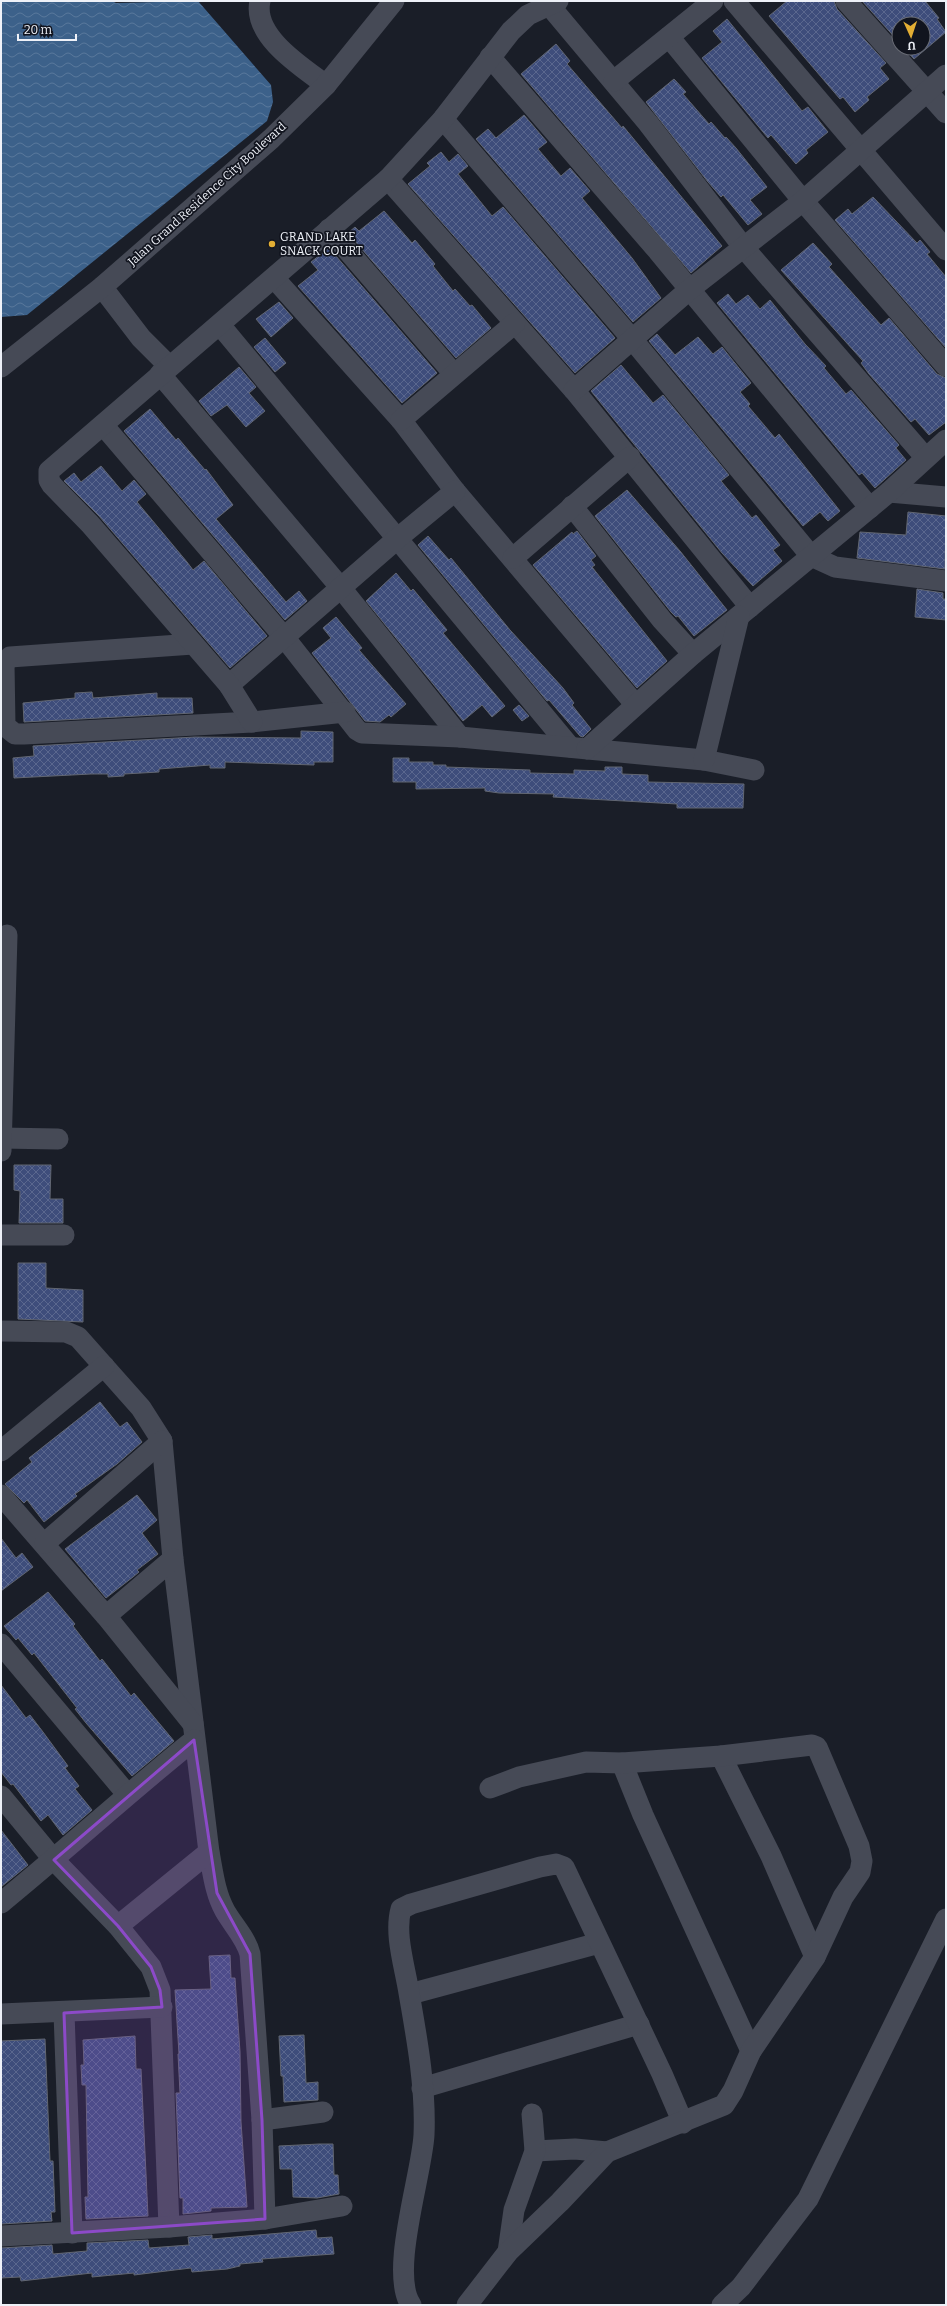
<svg xmlns="http://www.w3.org/2000/svg" width="947" height="2306" font-family="Bitter,serif">
	<defs>
		<pattern id="water-waves" width="16" height="10" patternUnits="userSpaceOnUse"><rect width="16" height="10" fill="#3c618a"/><path d="M0 5q4-4 8 0t8 0" fill="none" stroke="#58789b"/></pattern>
		<pattern id="building-cross-hatch" width="8" height="8" patternUnits="userSpaceOnUse"><rect width="8" height="8" fill="#3e4d7b"/><path d="M0 0l8 8M0 8l8-8" fill="none" stroke="#5a678e"/></pattern>
	</defs>
	<rect width="100%" height="100%" fill="#1a1e28"/>
	<!-- water -->
	<polygon fill="url(#water-waves)" points="1,1 112,1 116,3 198,1 271,85 273,102 267,121 27,315 1,317"/>
	<!-- building -->
	<g fill="url(#building-cross-hatch)" stroke="#616672">
		<polygon points="787,1 834,1 837,9 886,63 880,68 889,79 867,97 869,100 855,112 843,97 840,99 769,16"/>
		<polygon points="862,1 925,1 939,18 937,19 946,32 914,59 904,48 923,48 923,24 899,24 899,42"/>
		<polygon points="727,19 802,111 808,107 828,132 806,150 808,153 796,164 771,135 768,138 702,58 722,42 713,31"/>
		<polygon points="556,44 570,61 567,64 622,128 623,126 722,246 691,273 521,74"/>
		<polygon points="674,79 686,92 683,94 709,124 711,122 725,138 726,137 736,148 767,187 750,200 762,214 748,225 723,195 721,197 708,182 646,102"/>
		<polygon points="524,115 547,142 538,149 561,176 570,168 590,191 582,198 632,258 661,298 633,322 476,139 488,129 496,138"/>
		<polygon points="441,152 449,162 458,154 468,166 458,174 492,216 503,207 615,338 575,373 408,184 430,166 427,163"/>
		<polygon points="873,197 917,243 920,240 930,252 927,254 946,277 946,348 835,220 848,209 852,214"/>
		<polygon points="384,211 412,243 415,240 435,264 433,266 453,291 455,289 470,306 472,305 491,328 456,358 348,233 355,227 359,231"/>
		<polygon points="813,243 832,264 829,267 881,325 889,318 937,374 946,378 946,422 929,435 915,419 911,422 869,374 861,363 863,361 781,270"/>
		<polygon points="329,248 437,373 402,403 298,286 318,270 311,262"/>
		<polygon points="728,294 736,304 748,295 760,309 770,300 805,344 826,366 824,368 846,394 851,390 899,445 896,448 906,460 875,488 862,473 859,475 717,303"/>
		<polygon points="279,302 293,318 271,337 256,319"/>
		<polygon points="657,334 675,355 698,337 713,354 722,347 751,383 740,392 750,404 748,406 775,438 779,434 840,511 828,521 820,512 803,526 649,341"/>
		<polygon points="265,338 286,363 275,372 254,347"/>
		<polygon points="621,365 653,403 663,395 729,475 721,481 752,518 756,515 780,545 773,550 782,561 753,586 722,553 591,391"/>
		<polygon points="239,367 256,387 249,393 265,411 246,427 227,405 211,416 199,401"/>
		<polygon points="150,409 176,440 178,438 205,470 206,469 233,505 216,519 286,602 299,591 307,601 285,620 124,431"/>
		<polygon points="101,466 122,491 134,480 146,494 137,502 187,562 193,570 204,561 267,636 230,668 99,516 64,481 74,473 81,482"/>
		<polygon points="627,490 680,551 727,610 694,636 678,616 676,617 671,612 595,516"/>
		<polygon points="908,512 946,516 945,569 857,558 860,532 906,535"/>
		<polygon points="577,531 596,556 591,560 595,565 592,567 667,661 637,688 533,565 572,532 573,534"/>
		<polygon points="428,536 449,560 451,558 510,630 563,688 574,703 572,705 591,729 583,737 580,736 549,700 547,701 418,545"/>
		<polygon points="396,573 411,591 413,589 447,630 443,633 505,706 492,717 482,705 463,721 366,601"/>
		<polygon points="917,589 943,593 943,599 946,599 946,620 915,617"/>
		<polygon points="336,617 362,648 359,650 406,704 391,717 389,715 380,722 365,721 312,653 331,638 323,628"/>
		<polygon points="92,692 93,698 157,693 157,698 192,698 193,713 24,722 23,703 75,698 75,693"/>
		<polygon points="519,705 529,716 522,721 513,710"/>
		<polygon points="301,731 333,732 333,762 314,762 314,765 225,762 225,768 210,768 210,765 159,769 159,772 124,774 124,776 108,777 108,774 91,774 14,778 13,758 34,756 33,746 195,737 301,738"/>
		<polygon points="393,758 409,758 409,762 433,762 433,765 446,765 446,767 530,770 530,773 574,774 574,770 605,771 605,767 622,767 622,774 648,775 648,782 744,784 743,808 677,808 677,804 553,797 554,794 499,793 485,791 485,788 416,789 416,782 393,782"/>
		<polygon points="14,1165 51,1165 50,1199 63,1199 63,1223 19,1223 20,1191 14,1190"/>
		<polygon points="18,1263 46,1263 46,1288 83,1290 83,1322 18,1319"/>
		<polygon points="100,1402 120,1427 127,1422 142,1442 117,1464 75,1494 77,1496 44,1522 27,1500 24,1503 5,1484 32,1462 29,1458"/>
		<polygon points="137,1495 157,1520 142,1533 158,1554 137,1570 139,1572 133,1577 106,1598 65,1549"/>
		<polygon points="1,1538 16,1558 22,1553 33,1567 1,1591"/>
		<polygon points="48,1592 75,1624 73,1626 100,1661 102,1659 131,1696 134,1693 174,1741 132,1776 86,1723 75,1709 77,1708 34,1653 32,1655 18,1638 16,1640 4,1626"/>
		<polygon points="1,1685 26,1718 30,1715 43,1732 68,1766 65,1768 79,1786 75,1789 92,1810 63,1835 48,1815 41,1821 13,1784 11,1785 1,1772"/>
		<polygon points="1,1830 28,1865 1,1887"/>
		<polygon points="230,1955 231,1978 235,1978 240,2052 241,2122 247,2207 211,2208 211,2211 183,2214 183,2198 180,2198 176,2093 180,2093 178,2054 179,2054 175,1990 211,1989 209,1956"/>
		<polygon points="304,2035 306,2083 318,2082 318,2100 284,2102 283,2076 281,2076 279,2036"/>
		<polygon points="135,2036 136,2069 141,2069 148,2216 86,2219 85,2197 88,2197 86,2085 82,2085 81,2065 84,2065 83,2040"/>
		<polygon points="45,2039 50,2161 53,2161 55,2212 51,2212 52,2221 1,2224 1,2041"/>
		<polygon points="319,2144 333,2144 334,2175 338,2175 339,2194 317,2198 293,2197 292,2169 280,2169 279,2146"/>
		<polygon points="316,2230 317,2238 332,2237 334,2254 262,2259 263,2262 240,2264 240,2266 227,2269 192,2272 191,2268 134,2275 134,2273 92,2277 92,2273 21,2281 20,2277 1,2278 1,2248 52,2245 53,2254 87,2251 87,2243 148,2240 149,2248 189,2245 188,2237 212,2235 212,2239"/>
	</g>
	<g fill="none" stroke-linecap="round" stroke-linejoin="round">
		<!-- street -->
		<g stroke="#464a56" stroke-width="21">
			<path d="M260,1C252,36 302,67 326,85"/>
			<polyline points="734,1 946,250"/>
			<polyline points="846,1 946,113"/>
			<polyline points="549,5 648,123 744,248 925,457"/>
			<polyline points="669,37 803,201 946,366"/>
			<polyline points="490,57 658,251 870,508"/>
			<polyline points="614,81 713,1"/>
			<polyline points="443,119 632,339 811,556 835,567 946,581"/>
			<polyline points="388,179 574,390 750,607"/>
			<polyline points="329,229 454,374"/>
			<polyline points="274,278 401,420 455,491 635,704"/>
			<polyline points="102,287 141,338 169,366"/>
			<polyline points="220,325 570,747"/>
			<polyline points="1,367 102,287 271,139 326,85 394,1"/>
			<polyline points="160,374 341,588 460,737"/>
			<polyline points="574,390 690,289 803,201 946,75"/>
			<polyline points="401,420 515,323"/>
			<polyline points="103,425 284,637 357,730 362,733 460,737 704,760 754,770"/>
			<polyline points="889,492 946,497"/>
			<polyline points="572,506 662,620 693,654"/>
			<polyline points="513,558 630,457"/>
			<polyline points="193,644 10,657 4,664 5,726 15,734 24,734 252,722 345,712"/>
			<polyline points="229,685 398,538 455,491"/>
			<polyline points="252,722 229,685 90,524 52,485 49,480 49,471 388,179 443,119 511,31 528,15 558,1"/>
			<polyline points="587,749 693,654 889,492 946,440"/>
			<polyline points="704,760 739,616"/>
			<polyline points="1,1138 58,1139"/>
			<polyline points="1,1151 7,935"/>
			<polyline points="1,1235 64,1235"/>
			<path d="M1,1331L66,1332L78,1337L141,1408L162,1441L173,1559L209,1852C213,1873 215,1893 225,1911C233,1925 246,1938 250,1954L262,2120L265,2219"/>
			<polyline points="1,1451 104,1366"/>
			<polyline points="1,1495 106,1616 193,1724"/>
			<polyline points="45,1543 162,1441"/>
			<polyline points="106,1616 173,1559"/>
			<polyline points="1,1644 127,1794"/>
			<polyline points="721,1756 771,1856 815,1957"/>
			<polyline points="622,1763 643,1815 751,2051"/>
			<polyline points="1,1796 54,1860 118,1926 151,1967 160,1990 169,2227"/>
			<path d="M1,1903C66,1850 128,1793 194,1740"/>
			<polyline points="118,1926 209,1852"/>
			<polyline points="410,1994 599,1943"/>
			<polyline points="64,2013 72,2233"/>
			<polyline points="1,2014 162,2007"/>
			<polyline points="422,2088 639,2024"/>
			<polyline points="262,2120 323,2112"/>
			<polyline points="535,2151 575,2149 607,2152"/>
			<polyline points="1,2236 169,2227 265,2219 342,2206"/>
			<polyline points="508,2252 514,2210 535,2151 532,2114"/>
			<path d="M411,2305C389,2273 422,2174 424,2135C426,2088 417,2039 409,1993C405,1967 394,1934 401,1909L411,1904L540,1867L556,1864L564,1867L662,2074L683,2123"/>
			<polyline points="467,2305 508,2252 560,2202 607,2152 724,2105 733,2091 751,2051 815,1957 843,1897 860,1872 862,1861 859,1846 817,1747 812,1745 721,1756 622,1763 586,1762 519,1777 490,1788"/>
			<polyline points="722,2305 741,2287 808,2199 946,1919"/>
		</g>
	</g>
	<!-- marked area -->
	<path fill="#8c4ac8" fill-opacity="0.2" stroke="#8c4ac8" stroke-width="3" stroke-linejoin="round" d="M194,1740L217,1893L250,1954L262,2120L265,2219L72,2233L64,2013L162,2007L160,1990L151,1967L118,1926L54,1860Z"/>
	<!-- markers -->
	<circle fill="#e3ae34" stroke="#11141e" stroke-width="1.5" cx="272" cy="244" r="4"/>
	<g text-anchor="middle" stroke-width="3.5" stroke-linejoin="round" paint-order="stroke">
		<!-- street labels -->
		<g font-size="12" fill="#eef1f8" stroke="#11141e">
			<text transform="translate(207 194) rotate(-42)" y="4">Jalan Grand Residence City Boulevard</text>
		</g>
		<!-- poi labels -->
		<g font-size="12" fill="#eef1f8" stroke="#11141e" text-anchor="start">
			<text x="280" y="241">GRAND LAKE<tspan x="280" dy="14">SNACK COURT</tspan></text>
		</g>
	</g>
	<!-- border -->
	<rect width="947" height="2306" fill="none" stroke="#eef1f8" stroke-width="4"/>
	<!-- north arrow -->
	<g transform="translate(911 36) rotate(177)"><circle r="19" fill="#11141e" stroke="#696c75"/>
	<path d="M0-3L7 15L0 10L-7 15Z" fill="#e3ae34"/>
	<text y="-6" font-size="11" font-weight="bold" text-anchor="middle" fill="#eef1f8">U</text>
	</g>
	<!-- scale -->
	<path d="M18 34v6h58v-6" fill="none" stroke="#eef1f8" stroke-width="2"/>
	<text x="24" y="34" font-size="12" fill="#eef1f8" stroke="#11141e" stroke-width="3" paint-order="stroke">20 m</text>
</svg>
